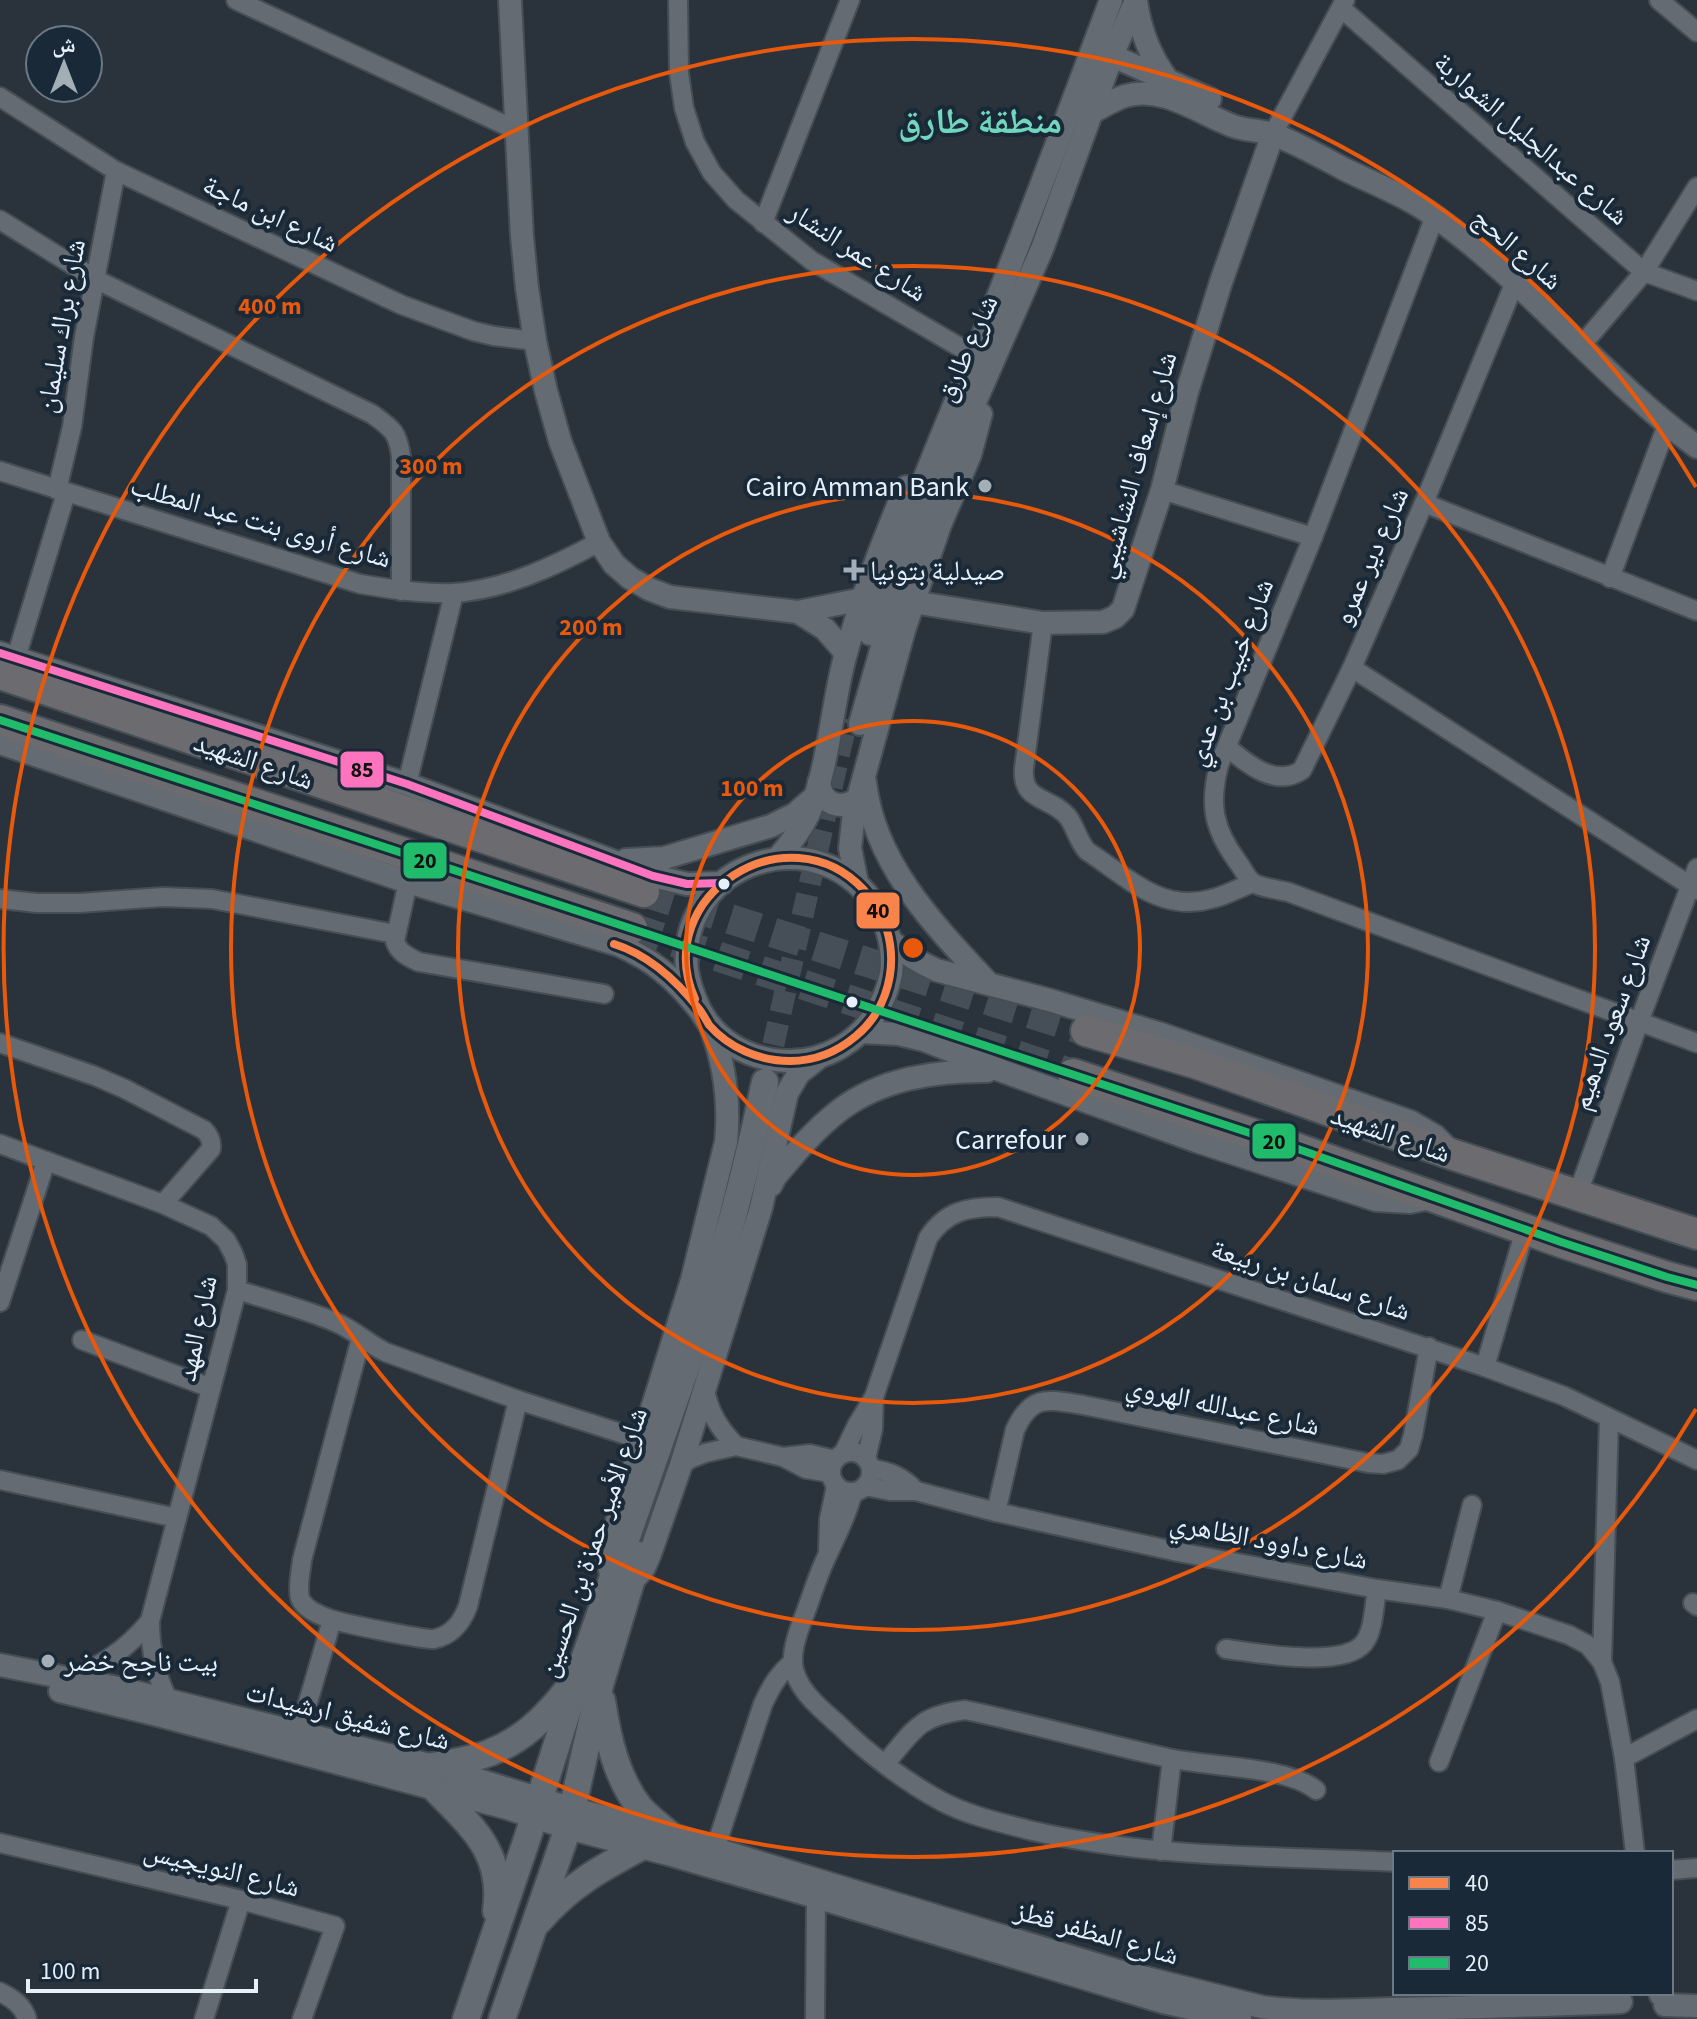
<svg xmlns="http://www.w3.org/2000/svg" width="1697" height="2019" font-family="'Source Sans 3','Noto Naskh Arabic',sans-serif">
	<rect width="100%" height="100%" fill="#2a333b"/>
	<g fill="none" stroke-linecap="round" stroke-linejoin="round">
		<!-- tertiary-tunnel -->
		<polyline stroke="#464f58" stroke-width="22" stroke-dasharray="22 11" stroke-linecap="butt" points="766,1077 847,719"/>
		<!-- trunk-tunnel -->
		<g stroke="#464f58" stroke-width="30" stroke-dasharray="30 15" stroke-linecap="butt">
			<polyline points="644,892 1086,1031"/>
			<polyline points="632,928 1073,1074"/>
		</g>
		<defs>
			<g id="minor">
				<polyline points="236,0 518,131"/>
				<polyline points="678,0 679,73 684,108 695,142 712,173 736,200 812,261 975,356"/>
				<polyline points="1659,0 1697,32"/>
				<polyline points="1341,8 1644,272 1697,291"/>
				<polyline points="0,97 116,171 402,305 473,331 494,336 535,341"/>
				<polyline points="1273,134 1345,0"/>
				<path d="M1435,216L1313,537L1219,765C1209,804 1213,828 1237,861C1242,867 1246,877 1252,882C1258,887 1279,890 1288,892L1697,1043"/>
				<path d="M0,220L97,280L372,414C391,428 398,431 401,457V591"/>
				<polyline points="763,223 850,0"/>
				<polyline points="1581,346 1644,272 1697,187"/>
				<path d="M0,471L360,584C390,589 422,594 453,593C504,590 555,566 599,542"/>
				<polyline points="57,490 72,427 84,337 116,171"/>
				<polyline points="1162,490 1313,537"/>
				<polyline points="1424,503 1697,611"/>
				<polyline points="1610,578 1667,425"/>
				<path d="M1043,623L1024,768C1021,803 1051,796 1068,817C1076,828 1078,841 1087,851C1127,877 1161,913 1211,899C1225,896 1239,888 1252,883"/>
				<polyline points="16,658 66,493"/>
				<polyline points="1352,668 1697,890"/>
				<path d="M1227,747C1247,764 1276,788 1302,770L1352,668L1424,503L1515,282"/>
				<polyline points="407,784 454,593"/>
				<path d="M408,882L395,941C398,952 408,957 419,962L604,994"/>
				<polyline points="0,899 37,903 79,903 163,897 212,899 395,934"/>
				<path d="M0,1043L95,1076L125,1089L204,1130C210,1136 212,1141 211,1149L163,1204"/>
				<path d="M0,1144L163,1204L211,1226L226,1240L233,1253L237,1264V1290L150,1621C150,1649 155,1674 168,1699"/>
				<polyline points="1577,1196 1639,1022 1697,868"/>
				<path d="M237,1290C269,1300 304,1309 335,1322C353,1329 367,1343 385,1352L518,1400L642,1440"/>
				<polyline points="0,1302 46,1161"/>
				<path d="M361,1338L302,1560C301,1571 297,1587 300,1598C304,1609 319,1615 330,1619C341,1623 425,1640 434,1639C453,1635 462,1622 468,1606L518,1400"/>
				<polyline points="82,1340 211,1388"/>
				<polyline points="1485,1367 1525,1230"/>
				<path d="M705,1389C709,1413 719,1428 736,1446"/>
				<circle cx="851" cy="1472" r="20"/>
				<path d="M843,1454L857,1425L874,1397L928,1238C946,1211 967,1207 998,1207L1485,1367L1564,1396L1697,1460"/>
				<polyline points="783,1457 810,1454 835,1460"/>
				<polyline points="866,1459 873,1429 874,1397"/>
				<polyline points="681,1465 690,1459 705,1453 736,1446 783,1457 806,1469 831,1473"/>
				<path d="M871,1469C890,1471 903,1477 916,1491"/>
				<polyline points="0,1480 177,1518"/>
				<polyline points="865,1486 890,1491 916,1491 996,1512 1178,1552 1377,1589 1448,1599 1497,1611 1569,1635 1588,1645 1602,1662 1610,1682 1624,1758 1635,1853"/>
				<path d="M853,1492C847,1516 838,1532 828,1554C819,1572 813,1592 806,1611C800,1627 792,1646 793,1663C795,1689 821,1709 839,1725C867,1753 906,1782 941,1801C969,1816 1002,1823 1033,1831C1151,1858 1274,1856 1395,1862"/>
				<path d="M996,1512L1015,1430C1032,1393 1048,1400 1083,1405L1368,1463L1383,1464L1398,1460L1409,1449L1413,1435L1429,1347"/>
				<polyline points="828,1550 829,1519 836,1486"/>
				<polyline points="1448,1599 1472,1505"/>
				<polyline points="1693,1603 1697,1606"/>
				<path d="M1226,1649C1258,1653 1343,1669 1364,1643C1374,1630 1374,1605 1377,1589"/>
				<polyline points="1602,1662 1609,1418"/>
				<path d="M68,1682L69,1678C102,1666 127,1649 150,1621"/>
				<polyline points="299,1733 332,1620"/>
				<polyline points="1624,1758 1697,1719"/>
				<polyline points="1439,1762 1497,1611"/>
				<path d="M885,1764C914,1730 918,1716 965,1710C1033,1724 1100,1743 1168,1758C1208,1767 1286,1766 1316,1790"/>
				<polyline points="0,1843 241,1900 335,1926 302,2019"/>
				<path d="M715,1849L763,1704C771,1687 778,1674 793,1662"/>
				<polyline points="1161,1851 1172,1759"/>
				<polyline points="1671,1870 1697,1868"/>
				<path d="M0,1992C12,1998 23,2005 27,2019"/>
				<polyline points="1658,1993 1659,1996"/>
				<polyline points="204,2019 241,1900"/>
				<polyline points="815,2019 816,1897"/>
			</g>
			<g id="tertiary">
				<polyline points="510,0 522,236 527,288 535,341 546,391 560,441 599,542 614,564 630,578 649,589 670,597 798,612 863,599"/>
				<path d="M1136,1C1140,30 1149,55 1167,79"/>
				<polyline points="1099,50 1210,99"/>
				<path d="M1092,112C1102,107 1113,100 1125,96C1163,85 1199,113 1233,126C1247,131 1262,130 1275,135C1299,144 1323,158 1346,170C1377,185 1409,197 1437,218C1531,286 1603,378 1697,447"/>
				<polyline points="913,602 1043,623 1103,622 1115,617 1123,609 1162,490 1187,392 1221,282 1273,134"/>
				<polyline points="798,612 825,629 846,653"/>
				<path d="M870,634C897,539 937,448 974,357C1022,239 1066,119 1111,0"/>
				<polyline points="0,653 407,784 653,876 687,884 722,883"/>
				<polyline points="860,724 888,626 925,520 955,448 1042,249 1112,56 1136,0"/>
				<path d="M0,743L408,882L619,945C634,952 648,959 661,970C675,981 688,995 699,1009C703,1014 705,1019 709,1024C741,1063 798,1072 841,1047C868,1031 885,1004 891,974C894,952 889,928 878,910C822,815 677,860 687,970C689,985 694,997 700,1010"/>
				<path d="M819,782C821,804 840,811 858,799"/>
				<path d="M865,782C874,864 935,926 989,984"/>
				<path d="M778,858C790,844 801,830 809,813C829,766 832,703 846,653C862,596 883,540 906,487"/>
				<polyline points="626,860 664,858 771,826 795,814 811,800"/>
				<polyline points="857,883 850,848 854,813 904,630 940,525 970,455 981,414"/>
				<path d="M890,940C904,953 918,962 936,970L1049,1000L1161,1034L1411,1122L1435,1136L1446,1147"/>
				<polyline points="861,1032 899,1034 924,1040 1002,1071 1196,1141 1376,1200 1410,1202 1431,1198"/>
				<path d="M771,1185L775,1177C795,1153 815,1129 840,1110C882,1078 936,1071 987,1071"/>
				<polyline points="637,1576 644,1568 650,1554 681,1465 761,1208 787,1093 799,1073 818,1058"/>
				<path d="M612,1578L608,1562L610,1544L692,1280L726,1142C730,1101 725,1064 710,1025"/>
				<path d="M0,1665L123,1689L433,1766L573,1809L668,1833L715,1849L1118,1971L1262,2007C1304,2013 1349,2010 1392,2009C1468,2008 1544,2005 1621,2002"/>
				<polyline points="60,1691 158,1715 507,1808 568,1828 668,1854 816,1897 1163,2002 1240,2019"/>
				<polyline points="1665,2005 1697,2006"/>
			</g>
			<g id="secondary">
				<path d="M602,1701C608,1739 616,1777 640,1808C648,1817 659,1825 668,1833"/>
				<path d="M433,1766C451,1762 472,1760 489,1753C523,1740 546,1717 568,1689"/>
				<path d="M437,1791C473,1828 504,1853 496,1911"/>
				<path d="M539,1921C570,1885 600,1869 641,1847"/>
				<path d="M466,2019L528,1836L578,1677L702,1322C727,1243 748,1164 765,1082"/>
				<polyline points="502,2019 568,1828 600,1685 639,1555"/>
			</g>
			<g id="trunk">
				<polyline points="0,674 644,892"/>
				<polyline points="0,720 632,928"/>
				<polyline points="1086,1031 1195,1063 1451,1154 1697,1234"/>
				<polyline points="1073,1074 1298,1149 1561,1242 1667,1277 1697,1285"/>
			</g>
		</defs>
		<!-- minor casing -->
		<use href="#minor" stroke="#464e55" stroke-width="22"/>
		<!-- tertiary casing -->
		<use href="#tertiary" stroke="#464e55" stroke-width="26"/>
		<!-- secondary casing -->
		<use href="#secondary" stroke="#464e55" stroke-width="30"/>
		<!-- trunk casing -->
		<use href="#trunk" stroke="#464e55" stroke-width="34"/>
		<!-- minor -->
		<use href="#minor" stroke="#646b72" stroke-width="18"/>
		<!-- tertiary -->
		<use href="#tertiary" stroke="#646b72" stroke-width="22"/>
		<!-- secondary -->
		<use href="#secondary" stroke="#646b72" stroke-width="26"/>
		<!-- trunk -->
		<use href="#trunk" stroke="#6c6c70" stroke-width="30"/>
		<defs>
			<path id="bus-1" d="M614,944C649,955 677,981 699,1009C703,1014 706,1020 709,1025C729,1048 760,1061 790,1061C815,1061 837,1052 856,1036C883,1014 895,978 890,944C887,924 877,905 864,890C788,808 649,896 695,999"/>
			<polyline id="bus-2" points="0,653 407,784 653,876 687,884 722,883"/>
			<polyline id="bus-3" points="0,720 1298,1149 1561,1242 1667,1277 1697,1285"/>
		</defs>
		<!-- bus-1 casing -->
		<use href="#bus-1" stroke="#192938" stroke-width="14"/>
		<!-- bus-2 casing -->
		<use href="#bus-2" stroke="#192938" stroke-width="14"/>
		<!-- bus-3 casing -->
		<use href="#bus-3" stroke="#192938" stroke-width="14"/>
		<!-- bus-1 -->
		<use href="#bus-1" stroke="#f8844c" stroke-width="8"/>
		<!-- bus-2 -->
		<use href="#bus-2" stroke="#fc73be" stroke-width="8"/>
		<!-- bus-3 -->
		<use href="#bus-3" stroke="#20bc6c" stroke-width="8"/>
	</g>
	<!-- distance rings -->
	<g fill="none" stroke="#e8590c" stroke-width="4">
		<circle cx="913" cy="948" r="227"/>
		<circle cx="913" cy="948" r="455"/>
		<circle cx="913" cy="948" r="682"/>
		<path d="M1696 1409A909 909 0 1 1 1696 487"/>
	</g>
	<!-- markers -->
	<g fill="#a4aeb7" stroke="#192938" stroke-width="3">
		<circle cx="985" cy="486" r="8"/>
		<path d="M850 558h8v8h8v8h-8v8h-8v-8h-8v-8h8z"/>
		<circle cx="1082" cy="1139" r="8"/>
		<circle cx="48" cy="1661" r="8"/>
	</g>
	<g fill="#e6f0fa" stroke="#192938" stroke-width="3">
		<circle cx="724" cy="884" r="7"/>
		<circle cx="852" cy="1002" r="7"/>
	</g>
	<g text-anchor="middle" stroke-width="8" stroke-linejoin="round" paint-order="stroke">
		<!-- street labels -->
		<g font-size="28" fill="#e6f0fa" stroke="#192938">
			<text transform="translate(1532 138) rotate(41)" y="10">شارع عبدالجليل الشواربة</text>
			<text transform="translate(271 213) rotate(25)" y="10">شارع ابن ماجة</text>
			<text transform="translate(1518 248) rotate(41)" y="10">شارع الحج</text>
			<text transform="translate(858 251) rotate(33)" y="10">شارع عمر النشار</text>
			<text transform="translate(60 326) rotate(-80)" y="10">شارع براك سليمان</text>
			<text transform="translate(966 348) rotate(-66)" y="10">شارع طارق</text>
			<text transform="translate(1135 465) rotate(-74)" y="10">شارع إسعاف النشاشيبي</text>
			<text transform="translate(261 521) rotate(16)" y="10">شارع أروى بنت عبد المطلب</text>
			<text transform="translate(1370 556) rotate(-66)" y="10">شارع دير عمرو</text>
			<text transform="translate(1229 672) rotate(-69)" y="10">شارع خبيب بن عدي</text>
			<text transform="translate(254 760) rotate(19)" y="10">شارع الشهيد</text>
			<text transform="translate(1610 1022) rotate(-70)" y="10">شارع سعود الدهيم</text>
			<text transform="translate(1391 1133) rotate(19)" y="10">شارع الشهيد</text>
			<text transform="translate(1311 1279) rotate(18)" y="10">شارع سلمان بن ربيعة</text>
			<text transform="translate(196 1328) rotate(-78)" y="10">شارع المهد</text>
			<text transform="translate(1223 1405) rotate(12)" y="10">شارع عبدالله الهروي</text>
			<text transform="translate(1269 1540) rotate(11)" y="10">شارع داوود الظاهري</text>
			<text transform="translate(592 1542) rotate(-71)" y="10">شارع الأمير حمزة بن الحسين</text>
			<text transform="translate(348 1715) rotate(14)" y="10">شارع شفيق ارشيدات</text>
			<text transform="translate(222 1868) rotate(14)" y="10">شارع النويجيس</text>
			<text transform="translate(1097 1932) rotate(16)" y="10">شارع المظفر قطز</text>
		</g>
		<!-- poi labels -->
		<g font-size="28" fill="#e6f0fa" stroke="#192938" text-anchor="end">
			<text x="969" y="496">Cairo Amman Bank</text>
			<text x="870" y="580" text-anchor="start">صيدلية بتونيا</text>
			<text x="1066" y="1149">Carrefour</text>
			<text x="64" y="1671" text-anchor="start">بيت ناجح خضر</text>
		</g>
		<!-- district labels -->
		<g font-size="36" font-weight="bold" fill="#72d5be" stroke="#192938">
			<text x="980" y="133">منطقة طارق</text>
		</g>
	</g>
	<circle cx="913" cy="948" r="12" fill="#e8590c" stroke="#192938" stroke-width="4"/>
	<g font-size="24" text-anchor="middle" font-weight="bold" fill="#e8590c" stroke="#192938" stroke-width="8" stroke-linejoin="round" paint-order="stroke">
		<text x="270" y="314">400 m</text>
		<text x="431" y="474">300 m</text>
		<text x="591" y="635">200 m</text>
		<text x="752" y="796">100 m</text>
	</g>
	<g stroke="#192938" stroke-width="3">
		<rect x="339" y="750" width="46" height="39" rx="8" fill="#fc73be"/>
		<rect x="402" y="841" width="46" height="39" rx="8" fill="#20bc6c"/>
		<rect x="855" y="891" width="46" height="39" rx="8" fill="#f8844c"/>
		<rect x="1251" y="1122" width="46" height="38" rx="8" fill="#20bc6c"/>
	</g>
	<g font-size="22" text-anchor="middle" font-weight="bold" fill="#111">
		<text x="362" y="777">85</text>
		<text x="425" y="868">20</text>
		<text x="878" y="918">40</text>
		<text x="1274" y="1149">20</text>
	</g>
	<!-- legend -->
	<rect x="1393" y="1851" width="280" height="144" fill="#192938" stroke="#6b7986" stroke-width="2"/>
	<rect x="1409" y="1877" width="40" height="12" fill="#f8844c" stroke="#6b7986" stroke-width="2"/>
	<text x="1465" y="1891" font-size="24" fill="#e6f0fa">40</text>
	<rect x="1409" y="1917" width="40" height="12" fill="#fc73be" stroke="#6b7986" stroke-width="2"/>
	<text x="1465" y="1931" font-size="24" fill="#e6f0fa">85</text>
	<rect x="1409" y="1957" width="40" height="12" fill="#20bc6c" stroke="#6b7986" stroke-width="2"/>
	<text x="1465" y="1971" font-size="24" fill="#e6f0fa">20</text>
	<!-- north arrow -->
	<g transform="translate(64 64)"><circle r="38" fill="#192938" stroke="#6b7986" stroke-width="2"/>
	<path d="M0-6L14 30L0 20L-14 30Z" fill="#a4aeb7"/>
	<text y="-12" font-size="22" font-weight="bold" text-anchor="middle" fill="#e6f0fa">ش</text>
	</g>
	<!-- scale -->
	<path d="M28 1979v12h228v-12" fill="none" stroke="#e6f0fa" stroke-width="4"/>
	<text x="40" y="1979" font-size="24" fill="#e6f0fa" stroke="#192938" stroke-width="6" paint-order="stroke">100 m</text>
</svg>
